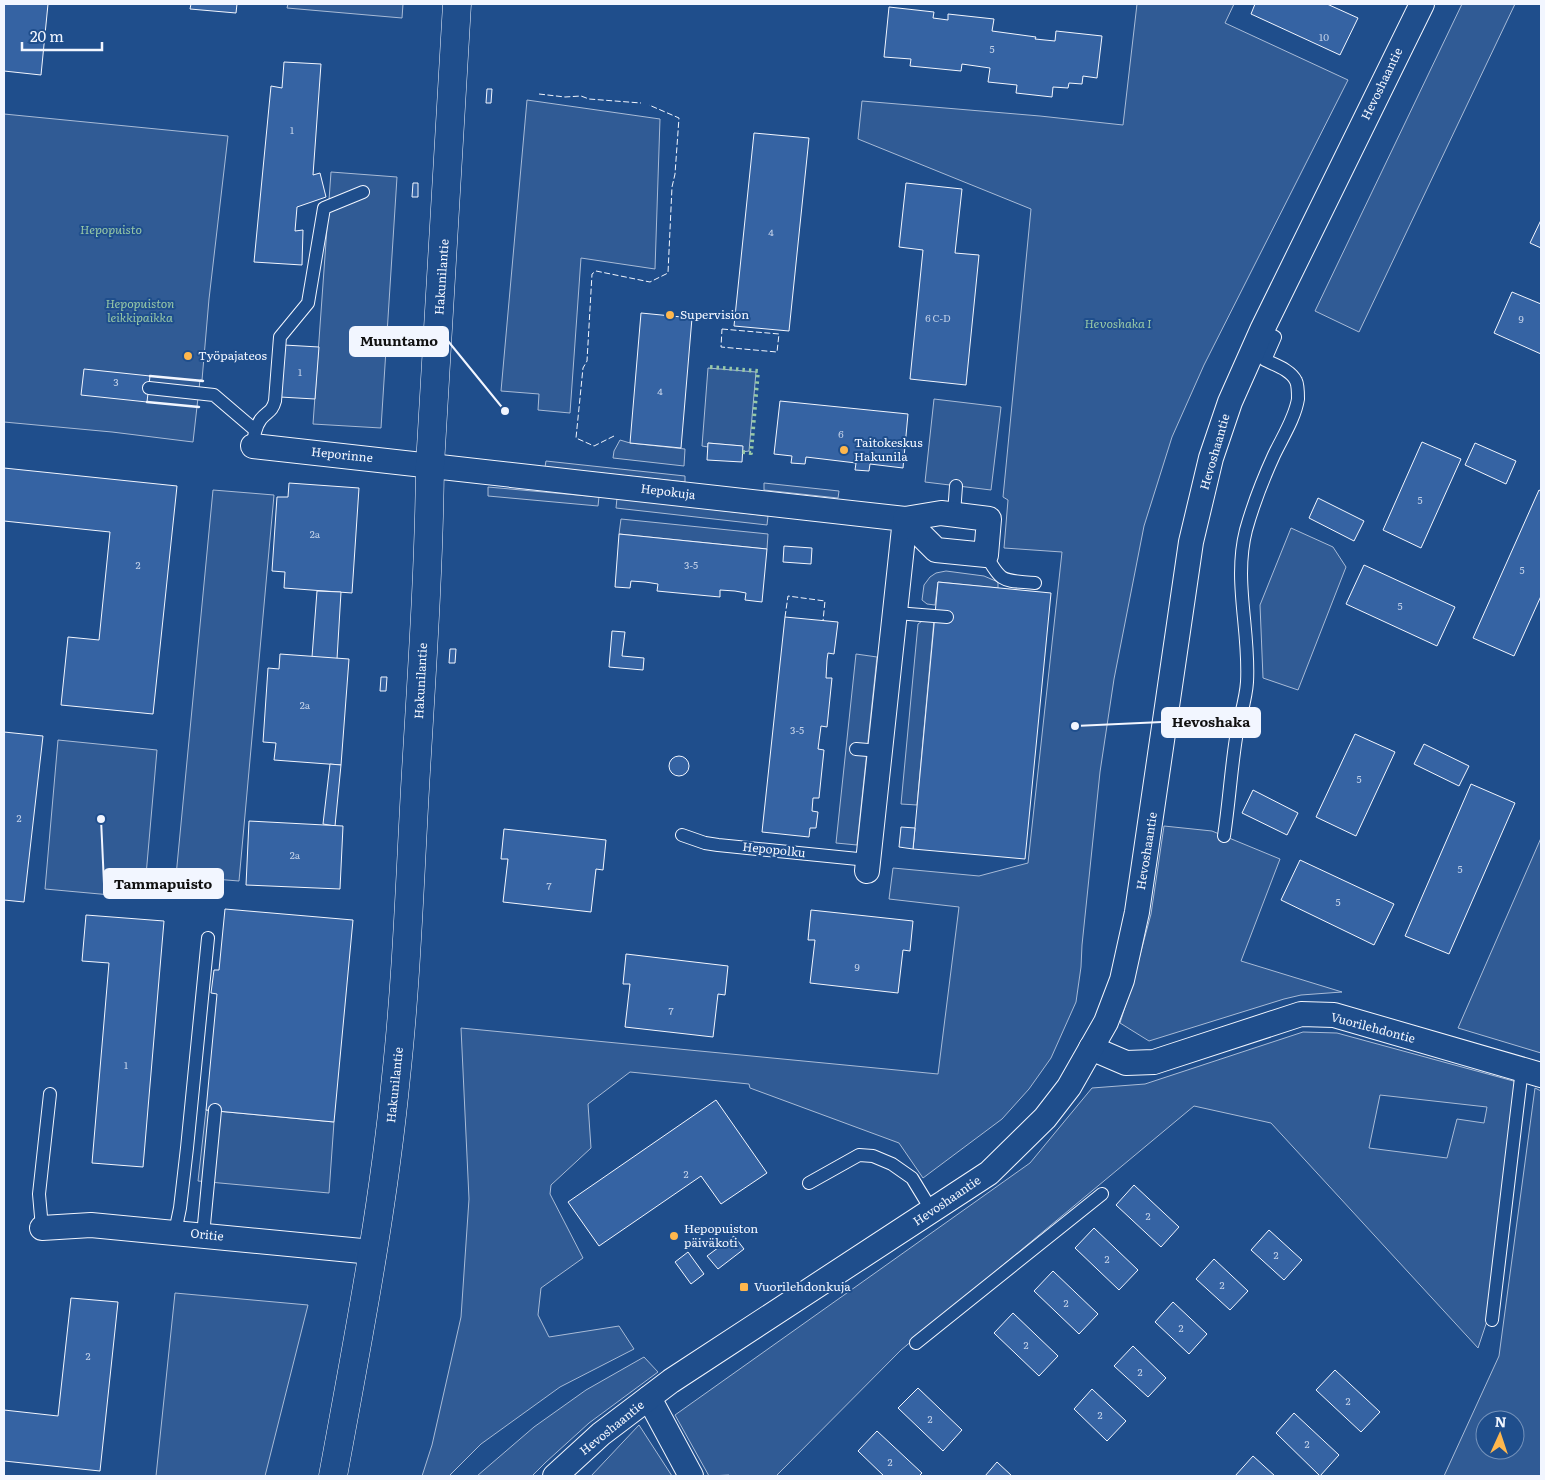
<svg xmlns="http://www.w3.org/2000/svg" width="1545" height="1480" font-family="Literata,serif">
	<rect width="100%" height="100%" fill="#1f4e8c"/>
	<!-- built -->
	<g fill="#305b95" stroke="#a8bbd7" fill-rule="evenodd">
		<polygon points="288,4 403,4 402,18 287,8"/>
		<polygon points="1137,4 1234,4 1225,23 1348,80 1204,365 1172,437 1144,526 1114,679 1100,772 1082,945 1081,967 1076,1002 1051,1058 1029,1089 1002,1119 923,1178 899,1143 750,1088 749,1084 630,1072 588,1104 591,1148 551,1185 550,1194 583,1258 541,1288 538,1315 549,1337 619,1326 634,1349 560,1387 481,1444 449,1476 422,1476 432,1445 461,1317 469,1199 461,1028 938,1074 959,907 889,899 893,868 979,876 1028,863 1062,552 1004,548 1008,500 1003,497 1031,209 858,139 862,101 1040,116 1123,125"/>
		<polygon points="1462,4 1515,4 1359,332 1315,311"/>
		<polygon points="527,100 660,119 655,269 581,258 570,413 538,410 539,394 501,391"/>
		<polygon points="4,114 228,136 209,299 202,380 200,380 193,442 112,432 4,422"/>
		<polygon points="331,172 397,177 381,428 313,424"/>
		<polygon points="708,368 756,372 749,451 742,452 742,446 708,443 708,447 702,446"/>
		<polygon points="934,399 1001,407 991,490 925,482"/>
		<polygon points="620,440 630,443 685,449 684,466 613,458 614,451"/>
		<polygon points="546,461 685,476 685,482 545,467"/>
		<polygon points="764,483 839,491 838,498 764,490"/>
		<polygon points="488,487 599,497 598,506 488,496"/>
		<polygon points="213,490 274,495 239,881 176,876"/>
		<polygon points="617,498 768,516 767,525 616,508"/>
		<polygon points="621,519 768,534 767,549 619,534"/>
		<polygon points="1291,528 1333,547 1346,567 1298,690 1263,678 1260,605"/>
		<polygon points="946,571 984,576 998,582 998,588 938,582 935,605 927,604 922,600 924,585 930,577 936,573"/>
		<polygon points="925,619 934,620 917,805 901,804 918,624"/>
		<polygon points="856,654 877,657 857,845 836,843"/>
		<polygon points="58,740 157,750 144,898 45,889"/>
		<polygon points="1164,826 1212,831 1280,859 1241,961 1342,992 1301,995 1284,999 1149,1041 1120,1023 1133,981 1151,914"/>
		<polygon points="1541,838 1541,1053 1458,1028"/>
		<path d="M1303,1032L1337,1033L1517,1082L1488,1318L1478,1348L1271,1123L1194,1106L901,1350L776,1476H730L729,1475L709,1476L675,1415L1030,1163L1092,1088L1145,1084ZM1380,1095L1487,1107L1484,1123L1457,1119L1447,1158L1369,1148Z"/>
		<path d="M1535,1088L1541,1091V1476H1444L1499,1356ZM1485,1420H1515V1450H1485Z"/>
		<polygon points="206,1110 334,1122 329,1193 198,1181"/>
		<polygon points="175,1293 308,1305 265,1476 156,1476"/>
		<polygon points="644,1357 658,1372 589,1423 546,1462 532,1476 477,1476 534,1427 586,1390"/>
		<polygon points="639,1425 672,1476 591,1476"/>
	</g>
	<!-- building -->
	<g fill="#3563a3" stroke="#f2f6ff">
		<polygon points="4,4 48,4 41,75 4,71"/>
		<polygon points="191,4 237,4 236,13 190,9"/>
		<polygon points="1255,4 1327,4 1358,18 1340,55 1251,14"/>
		<polygon points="889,7 934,12 933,18 948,20 948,14 994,19 992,31 1036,37 1035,39 1055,41 1056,31 1102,36 1097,78 1083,76 1082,84 1069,83 1068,88 1053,87 1052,97 1016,93 1017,85 988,82 990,68 962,64 961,71 910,66 911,59 884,57"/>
		<polygon points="284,62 321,64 313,175 320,173 326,197 297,207 295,231 303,230 302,265 254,262 271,86 282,88"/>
		<polygon points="487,89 492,89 491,103 486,103"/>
		<polygon points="754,133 809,138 789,331 734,326"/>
		<polygon points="413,183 418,183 418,197 412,197"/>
		<polygon points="906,183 962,189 955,253 979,255 966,385 910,379 923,250 899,247"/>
		<polygon points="1541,220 1541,248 1530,243"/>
		<polygon points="1512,292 1541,304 1541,354 1494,333"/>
		<polygon points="641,313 692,318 681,448 630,443"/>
		<polygon points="284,345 319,347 315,399 280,397"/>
		<polygon points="84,369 150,376 147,402 81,395"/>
		<polygon points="780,401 908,414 903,468 870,464 869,471 855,470 856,463 806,457 805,464 791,463 792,456 774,454"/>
		<polygon points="1422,442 1461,459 1421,548 1383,530"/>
		<polygon points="708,443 743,446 742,462 707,460"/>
		<polygon points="1475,443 1516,461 1506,484 1465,465"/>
		<polygon points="4,468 177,486 153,714 61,705 68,637 99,640 110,532 4,521"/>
		<polygon points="289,483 359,488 352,593 284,588 285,572 272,571 277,497 288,497"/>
		<polygon points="1539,490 1541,491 1541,596 1514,656 1473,638"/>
		<polygon points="1318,498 1364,521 1354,541 1309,518"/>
		<polygon points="619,534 767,549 762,602 745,600 746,593 735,591 720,590 720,597 657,591 658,584 645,582 631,581 630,588 615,587"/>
		<polygon points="784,546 812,548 811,564 783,562"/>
		<polygon points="1364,565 1455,607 1437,646 1346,604"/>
		<polygon points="938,582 1051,593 1025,859 913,849"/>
		<polygon points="317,591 341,592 337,659 312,657"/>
		<polygon points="785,617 838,622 834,654 828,653 827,660 826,678 832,678 827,727 821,726 818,749 824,750 819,798 813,798 812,811 818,812 816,828 810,828 809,837 762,832"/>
		<polygon points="612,631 625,632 622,656 644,658 643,670 609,667"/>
		<polygon points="450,649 456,649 455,663 449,663"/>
		<polygon points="280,654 349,659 341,765 274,760 276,743 263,742 268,668 279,669"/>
		<polygon points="381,677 387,677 386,691 380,691"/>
		<polygon points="4,732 43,736 24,902 4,900"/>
		<polygon points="1355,734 1395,752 1356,836 1316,817"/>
		<polygon points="1424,744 1469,766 1459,786 1414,764"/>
		<circle cx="679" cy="766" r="10"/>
		<polygon points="330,764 341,765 335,826 323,824"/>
		<polygon points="1471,784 1515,803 1449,954 1405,936"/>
		<polygon points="1253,790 1298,813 1287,835 1242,813"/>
		<polygon points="249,821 343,826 340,889 246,885"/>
		<polygon points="901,827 915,828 913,849 899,847"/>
		<polygon points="504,829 606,840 603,870 596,869 591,912 503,902 508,859 501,859"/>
		<polygon points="1300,860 1394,904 1374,945 1281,900"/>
		<polygon points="225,909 353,920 334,1122 206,1110 217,994 211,993 214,970 219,970"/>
		<polygon points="811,910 913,921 910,951 903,950 898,993 810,983 815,940 808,940"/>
		<polygon points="86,915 164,921 143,1167 92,1163 109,963 82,961"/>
		<polygon points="626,954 728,966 725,995 718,994 713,1037 625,1027 630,984 623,984"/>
		<polygon points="716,1100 767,1173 721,1204 701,1176 599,1246 568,1202"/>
		<polygon points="1134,1185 1179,1227 1161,1247 1116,1205"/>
		<polygon points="1094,1228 1138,1270 1119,1290 1075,1248"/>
		<polygon points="1269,1230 1302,1260 1284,1280 1251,1250"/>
		<polygon points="734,1236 744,1249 718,1269 707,1256"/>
		<polygon points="688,1252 704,1274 691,1284 675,1262"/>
		<polygon points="1214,1259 1248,1291 1230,1310 1196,1279"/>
		<polygon points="1053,1271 1098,1314 1079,1334 1034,1291"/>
		<polygon points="71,1298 118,1302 100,1471 4,1461 4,1410 58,1416"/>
		<polygon points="1173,1302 1207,1334 1189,1354 1155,1322"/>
		<polygon points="1013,1313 1058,1356 1039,1376 994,1333"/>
		<polygon points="1133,1346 1166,1378 1148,1397 1114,1366"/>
		<polygon points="1335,1370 1380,1412 1361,1432 1316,1390"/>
		<polygon points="918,1388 962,1430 943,1451 898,1408"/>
		<polygon points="1092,1389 1126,1421 1107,1441 1074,1409"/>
		<polygon points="1294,1413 1339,1455 1320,1476 1276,1433"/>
		<polygon points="877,1431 922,1473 919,1476 884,1476 858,1451"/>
		<polygon points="1253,1456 1275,1476 1235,1476"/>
		<polygon points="997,1462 1012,1476 985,1476"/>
	</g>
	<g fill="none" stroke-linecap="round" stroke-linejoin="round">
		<defs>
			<g id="service">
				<polyline points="149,388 214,395 255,430"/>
				<path d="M253,446C254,436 255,427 261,419C268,411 272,412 275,401L280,337L308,303L324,208L363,192"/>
				<polyline points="954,514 956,486"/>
				<path d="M986,555C1002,584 1003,580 1035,583"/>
				<polyline points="896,613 947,617"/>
				<polyline points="856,749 880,751"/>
				<polyline points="682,835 705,843 718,845 868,860"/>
				<path d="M1224,836C1229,803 1231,770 1236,738C1239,719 1246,700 1247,682C1250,630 1233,581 1246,530C1253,505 1263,479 1274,455C1282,438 1295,418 1298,399C1298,394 1298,385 1296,381C1291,370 1275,365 1265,360L1275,337L1262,330"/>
				<polyline points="809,1183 859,1155 873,1156 892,1164 912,1178 932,1211"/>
				<polyline points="42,1228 39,1194 50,1094"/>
				<polyline points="175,1232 180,1208 187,1148 208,938"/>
				<polyline points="203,1235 215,1110"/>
				<polyline points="1492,1320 1522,1069"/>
				<polyline points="916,1343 1102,1194"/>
			</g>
			<g id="minor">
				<polyline points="253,446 905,519 867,871"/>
				<polygon points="941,513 989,519 986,555 936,550 905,519"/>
				<polyline points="1091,1048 1126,1063 1154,1062 1301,1014 1334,1015 1541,1075"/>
				<polyline points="42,1228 91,1225 372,1252"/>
				<polyline points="649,1398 691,1476"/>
				<polyline points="555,1476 601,1434 671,1381 989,1173 1045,1118 1069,1087 1106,1022 1122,980 1137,912 1191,542 1211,458 1230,402 1262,330 1422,4"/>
			</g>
			<path id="secondary" d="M333,1476C357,1344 383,1211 396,1077C407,976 410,873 416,771C422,669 429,567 430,465L457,4"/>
		</defs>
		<!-- service casing -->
		<use href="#service" stroke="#f2f6ff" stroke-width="14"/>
		<!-- minor casing -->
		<use href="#minor" stroke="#f2f6ff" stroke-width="26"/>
		<!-- secondary casing -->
		<use href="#secondary" stroke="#f2f6ff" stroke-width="29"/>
		<!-- service -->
		<use href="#service" stroke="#1f4e8c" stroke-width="12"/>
		<!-- minor -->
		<use href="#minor" stroke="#1f4e8c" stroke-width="24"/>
		<!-- secondary -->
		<use href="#secondary" stroke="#1f4e8c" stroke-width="28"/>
		<!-- hedge -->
		<polyline stroke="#97c8a6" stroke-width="4" stroke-dasharray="2.5 4" stroke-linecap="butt" points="710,367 758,371 751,453 742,452"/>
		<!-- fence -->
		<g stroke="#f2f6ff" stroke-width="1" stroke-dasharray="6 2.5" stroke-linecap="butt">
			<polyline points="539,94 565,97 581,96 589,99 641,103"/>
			<polygon points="722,329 779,334 777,352 721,347"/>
			<polyline points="614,436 594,446 576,438 583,368 587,361 592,274 596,271 650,282 668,273 672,187 675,174 679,118 649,105"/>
			<polyline points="785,617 788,596 825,601 823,621"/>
		</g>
		<!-- wall -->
		<g stroke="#f2f6ff" stroke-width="2.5">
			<polyline points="150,376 203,381"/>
			<polyline points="147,402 199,407"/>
		</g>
	</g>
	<!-- markers -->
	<g fill="#ffb74d" stroke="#1f4e8c" stroke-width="2">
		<circle cx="670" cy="315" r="5"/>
		<circle cx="188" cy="356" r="5"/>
		<circle cx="844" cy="450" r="5"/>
		<circle cx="674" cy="1236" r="5"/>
		<rect x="739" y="1282" width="10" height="10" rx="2.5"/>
	</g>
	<g text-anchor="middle" stroke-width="4" stroke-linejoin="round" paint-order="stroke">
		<!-- number labels -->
		<g font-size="10" fill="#c3d1e8">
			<text x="1324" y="41">10</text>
			<text x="992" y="53">5</text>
			<text x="292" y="134">1</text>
			<text x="771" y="236">4</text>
			<text x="938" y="322">6 C-D</text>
			<text x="1521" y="323">9</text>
			<text x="300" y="376">1</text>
			<text x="116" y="386">3</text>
			<text x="660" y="395">4</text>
			<text x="841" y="438">6</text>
			<text x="1420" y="504">5</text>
			<text x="315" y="538">2a</text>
			<text x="138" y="569">2</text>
			<text x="691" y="569">3-5</text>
			<text x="1522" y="574">5</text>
			<text x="1400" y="610">5</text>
			<text x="305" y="709">2a</text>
			<text x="797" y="734">3-5</text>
			<text x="1359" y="783">5</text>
			<text x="19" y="822">2</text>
			<text x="295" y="859">2a</text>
			<text x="1460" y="873">5</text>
			<text x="549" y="890">7</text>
			<text x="1338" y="906">5</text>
			<text x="857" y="971">9</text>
			<text x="671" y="1015">7</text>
			<text x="126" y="1069">1</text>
			<text x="686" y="1178">2</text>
			<text x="1148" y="1220">2</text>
			<text x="1276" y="1259">2</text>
			<text x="1107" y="1263">2</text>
			<text x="1222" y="1289">2</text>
			<text x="1066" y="1307">2</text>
			<text x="1181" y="1332">2</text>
			<text x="1026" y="1349">2</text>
			<text x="88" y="1360">2</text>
			<text x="1140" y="1376">2</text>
			<text x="1348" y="1405">2</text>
			<text x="1100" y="1419">2</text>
			<text x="930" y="1423">2</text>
			<text x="1307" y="1448">2</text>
			<text x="890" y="1466">2</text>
		</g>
		<!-- street labels -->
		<g font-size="12" fill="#f2f6ff" stroke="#1f4e8c">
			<text transform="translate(1382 84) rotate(-64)" y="4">Hevoshaantie</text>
			<text transform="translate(442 277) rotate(-86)" y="4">Hakunilantie</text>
			<text transform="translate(1215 452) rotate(-74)" y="4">Hevoshaantie</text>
			<text transform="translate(342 455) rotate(6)" y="4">Heporinne</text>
			<text transform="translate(668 492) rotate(7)" y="4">Hepokuja</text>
			<text transform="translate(421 681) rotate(-87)" y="4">Hakunilantie</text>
			<text transform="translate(774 850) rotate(6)" y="4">Hepopolku</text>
			<text transform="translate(1147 851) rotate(-81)" y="4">Hevoshaantie</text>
			<text transform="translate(1373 1028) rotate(15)" y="4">Vuorilehdontie</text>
			<text transform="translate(395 1085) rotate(-84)" y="4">Hakunilantie</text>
			<text transform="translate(947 1201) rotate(-34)" y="4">Hevoshaantie</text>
			<text transform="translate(207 1235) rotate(6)" y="4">Oritie</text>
			<text transform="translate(612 1428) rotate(-39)" y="4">Hevoshaantie</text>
		</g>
		<!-- park labels -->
		<g font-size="12" font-style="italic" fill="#97c8a6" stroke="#1f4e8c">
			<text x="111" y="234">Hepopuisto</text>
			<text x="140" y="308">Hepopuiston<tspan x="140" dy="14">leikkipaikka</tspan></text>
			<text x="1118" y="328">Hevoshaka I</text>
		</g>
		<!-- poi labels -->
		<g font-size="12" fill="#f2f6ff" stroke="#1f4e8c" text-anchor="start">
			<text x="680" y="319">Supervision</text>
			<text x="198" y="360">Työpajateos</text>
			<text x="854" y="447">Taitokeskus<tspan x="854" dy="14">Hakunila</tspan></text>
			<text x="684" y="1233">Hepopuiston<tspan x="684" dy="14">päiväkoti</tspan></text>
			<text x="754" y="1291">Vuorilehdonkuja</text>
		</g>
	</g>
	<!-- callouts -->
	<path fill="none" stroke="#f2f6ff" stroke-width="2" d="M505 411L448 341M1075 726L1162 722M101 819L104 884"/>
	<g fill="#f2f6ff" stroke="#1f4e8c" stroke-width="2">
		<circle cx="505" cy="411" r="5"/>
		<circle cx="1075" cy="726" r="5"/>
		<circle cx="101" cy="819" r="5"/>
	</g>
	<g fill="#f2f6ff" stroke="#f2f6ff" stroke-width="2">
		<rect x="350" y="327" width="98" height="29" rx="5"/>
		<rect x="1162" y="708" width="98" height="29" rx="5"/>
		<rect x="104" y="869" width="119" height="29" rx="5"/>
	</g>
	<g font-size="14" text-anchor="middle" font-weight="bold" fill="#111">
		<text x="399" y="346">Muuntamo</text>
		<text x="1211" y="727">Hevoshaka</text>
		<text x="163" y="889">Tammapuisto</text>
	</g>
	<!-- border -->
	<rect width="1545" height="1480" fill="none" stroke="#f2f6ff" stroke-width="10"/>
	<!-- north arrow -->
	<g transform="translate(1500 1435) rotate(3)"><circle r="24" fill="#1f4e8c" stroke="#7391ba"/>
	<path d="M0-4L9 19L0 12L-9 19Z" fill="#ffb74d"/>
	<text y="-8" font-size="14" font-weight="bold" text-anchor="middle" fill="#f2f6ff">N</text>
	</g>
	<!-- scale -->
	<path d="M22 42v8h80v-8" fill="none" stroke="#f2f6ff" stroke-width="2.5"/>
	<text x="30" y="42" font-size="15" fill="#f2f6ff" stroke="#1f4e8c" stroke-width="4" paint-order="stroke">20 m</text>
</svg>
